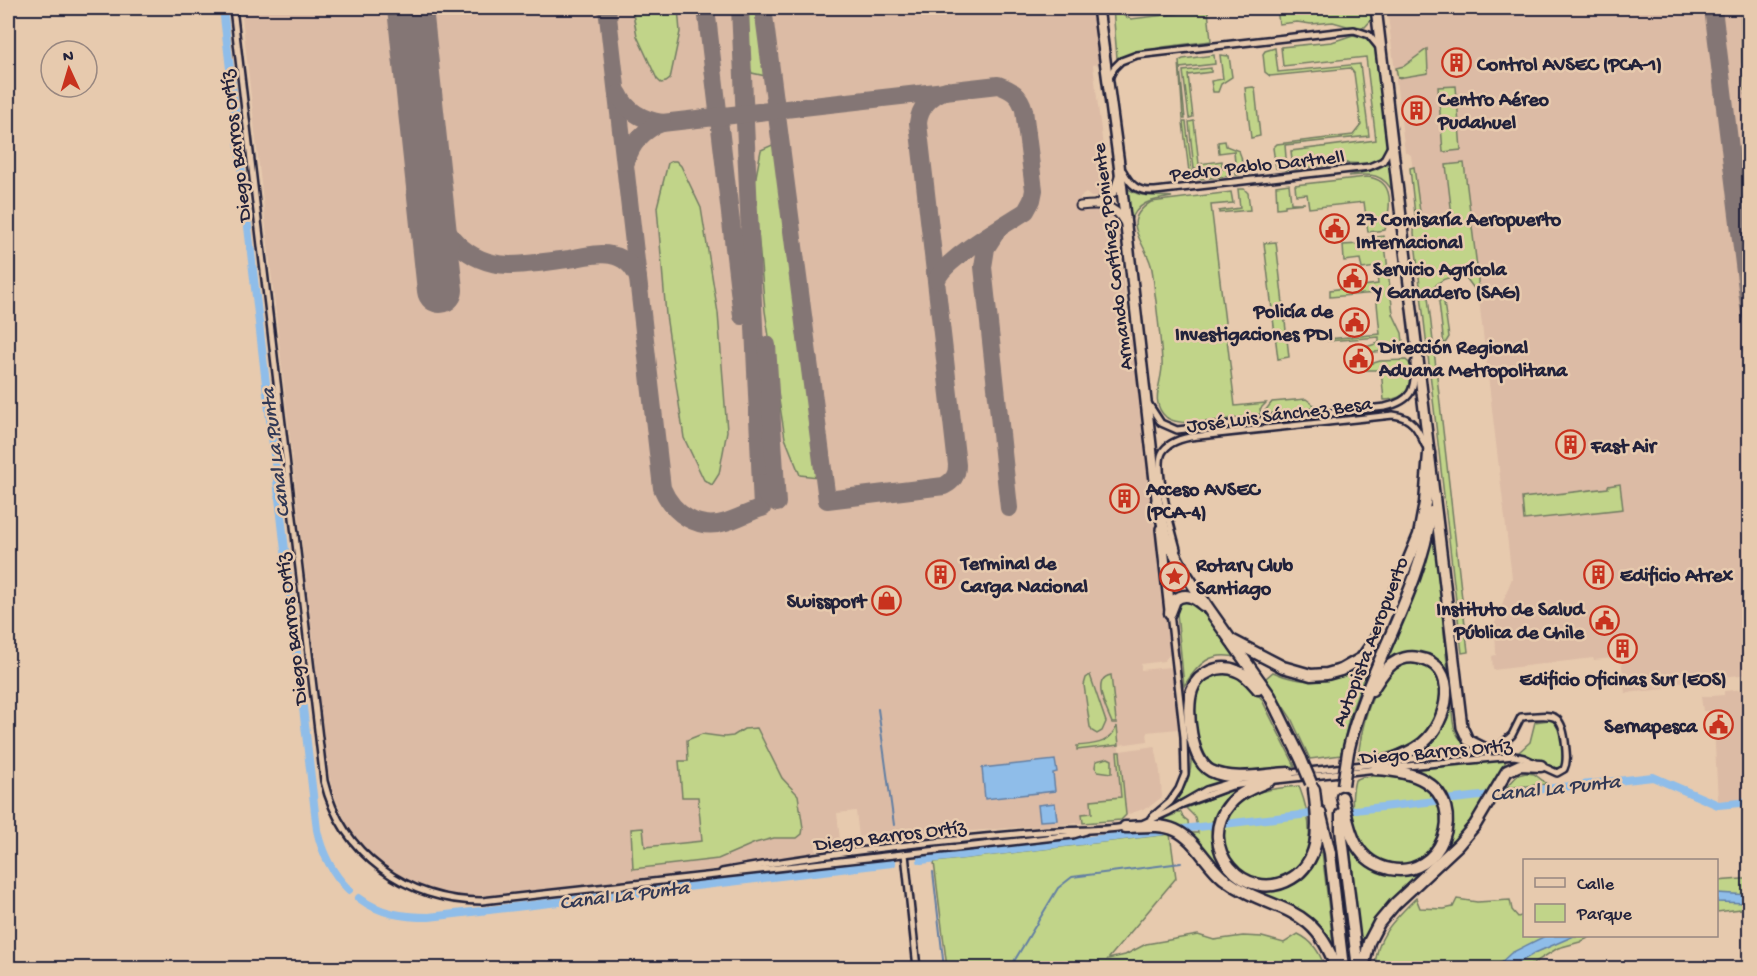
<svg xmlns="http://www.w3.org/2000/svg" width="1757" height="976" font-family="'Gochi Hand',sans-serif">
	<rect width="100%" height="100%" fill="#e7caae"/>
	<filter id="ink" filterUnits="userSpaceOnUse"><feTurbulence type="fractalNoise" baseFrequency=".0167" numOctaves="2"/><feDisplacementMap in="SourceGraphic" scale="12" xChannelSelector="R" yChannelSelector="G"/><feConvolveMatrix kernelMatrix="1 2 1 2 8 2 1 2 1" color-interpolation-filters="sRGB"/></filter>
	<g filter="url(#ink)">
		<!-- built -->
		<g fill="#dcbba5">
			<polygon points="241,8 1094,8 1097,15 1101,64 1093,65 1108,188 1104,195 1099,197 1091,197 1086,193 1080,197 1080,210 1103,208 1113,213 1120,227 1121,237 1119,244 1128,327 1134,336 1148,475 1170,654 1164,661 1141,664 1141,670 1169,667 1172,668 1178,729 1147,732 1148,741 1119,745 1119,749 1120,751 1155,746 1160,772 1162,797 1149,807 1126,815 1121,820 942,833 937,840 882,846 880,834 859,837 856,811 837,813 840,840 816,842 816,854 709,870 493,895 457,896 429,889 397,875 370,854 347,825 333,792 328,772"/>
			<polygon points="1387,8 1749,8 1749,674 1679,682 1678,680 1677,682 1665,681 1665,689 1625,693 1621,657 1594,660 1593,658 1493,670 1492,656 1496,655 1495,623 1512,578 1476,274 1419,221 1411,155 1405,152"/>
			<polygon points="1745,689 1746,693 1750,693 1749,799 1718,801 1714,727 1709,727 1708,718 1712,717 1711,711 1703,711 1701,697 1724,695 1724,691"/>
		</g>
		<!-- green -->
		<g fill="#c1d489" stroke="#727b62" stroke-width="1.5">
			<polygon points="632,8 678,8 680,32 670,79 666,82 661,83 657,79 637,36"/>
			<polygon points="732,8 762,8 770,77 752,73 737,37"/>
			<polygon points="1113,8 1123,8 1124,16 1131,19 1208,10 1211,41 1163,47 1117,58"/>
			<polygon points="1277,8 1373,8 1374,17 1365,27 1347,26 1333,22 1311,24 1297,22 1279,24"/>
			<polygon points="1741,8 1749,8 1749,123 1742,62"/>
			<polygon points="1353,35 1368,38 1376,48 1388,148 1378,161 1370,164 1345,163 1293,169 1291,151 1376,140 1366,57 1283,66 1281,47 1332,42"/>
			<polygon points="1275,48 1278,72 1360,64 1369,136 1285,145 1287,170 1276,168 1273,148 1277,144 1353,135 1361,125 1354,73 1350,68 1270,76 1265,72 1263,54 1265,51"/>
			<polygon points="1427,49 1428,73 1398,78 1396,68 1404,66"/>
			<polygon points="1214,55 1215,64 1180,68 1185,119 1183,119 1179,61 1183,59"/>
			<polygon points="1220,55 1229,56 1232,77 1221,84 1218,92 1213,92 1211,81 1223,79"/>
			<polygon points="1211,68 1211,72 1188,75 1193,117 1189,118 1183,71"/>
			<polygon points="1456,86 1461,150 1443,152 1438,87"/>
			<polygon points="1253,87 1255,88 1260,136 1251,138 1245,88"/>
			<polygon points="1194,121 1199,164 1222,161 1222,166 1194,169 1189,122"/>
			<polygon points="1183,122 1186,122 1192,172 1230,168 1230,176 1190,180"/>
			<path d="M1225,141L1226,146L1239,151C1242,157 1244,169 1239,175H1236L1234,151L1219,153L1218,142Z"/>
			<polygon points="777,143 818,477 800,475 785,438 765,311 754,187 761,150"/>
			<path d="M1392,157L1394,173V194C1383,172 1370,174 1348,176C1365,171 1382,172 1392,157Z"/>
			<polygon points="672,161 676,161 681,166 701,208 718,313 727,431 719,474 712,485 704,480 684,438 666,315 657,207 668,163"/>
			<path d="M1464,163L1478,275V294L1467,279C1448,274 1437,279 1428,297L1468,652L1462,653L1414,233L1415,215L1410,168L1414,167L1421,219L1452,215L1446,165Z"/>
			<path d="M1366,177C1397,179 1390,209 1385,230L1368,232L1364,202L1309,208L1307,194L1296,195L1295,185Z"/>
			<polygon points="1289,184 1291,203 1305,203 1285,205 1285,207 1277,208 1276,186"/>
			<path d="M1126,187C1139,199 1155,195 1172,197C1151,200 1137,202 1130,223Z"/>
			<polygon points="1238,189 1244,189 1248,193 1250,210 1219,213 1219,211 1240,208"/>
			<path d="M1231,192L1233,203L1211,205L1235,406L1266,403L1260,409L1261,414C1241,417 1180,430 1166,417C1148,401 1164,380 1162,361C1161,341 1158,321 1156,301C1154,290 1154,276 1151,265C1144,240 1119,222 1151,202Z"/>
			<polygon points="1384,236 1393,314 1402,333 1404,350 1359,353 1359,349 1379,343 1379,337 1328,341 1328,339 1380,334 1376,293 1330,297 1330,290 1378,284 1376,267 1362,269 1360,259 1344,261 1343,245 1360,244 1360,239"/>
			<polygon points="1276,242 1289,357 1278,359 1264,243"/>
			<polygon points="1443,296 1449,337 1444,345 1439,302"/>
			<path d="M1406,360L1410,364C1411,386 1410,399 1384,400L1381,370H1361V367L1380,361Z"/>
			<polygon points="1306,399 1314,405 1314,408 1266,414 1265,411 1272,402"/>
			<polygon points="1620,484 1623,509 1524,520 1522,498 1608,488 1608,486"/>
			<path d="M1434,534L1453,722C1455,734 1459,739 1469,747L1409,756C1425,744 1450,730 1449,707C1449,696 1436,669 1431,658C1412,648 1400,655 1383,666Z"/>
			<path d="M1184,601C1202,599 1228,645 1239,658C1210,650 1198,664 1184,686L1177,613L1180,604Z"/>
			<path d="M1414,662C1453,672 1447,718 1419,739C1401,752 1380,755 1358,758C1362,723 1373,668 1414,662Z"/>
			<path d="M1358,668L1366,672L1349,718L1341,755L1310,759L1291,718L1265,679L1273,672C1302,685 1331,683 1358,668Z"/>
			<path d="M1217,673L1240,677L1261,698L1295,766C1273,768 1236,777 1216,767C1196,757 1188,704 1198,685C1201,679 1211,676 1217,673Z"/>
			<polygon points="1090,675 1106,722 1102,731 1097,734 1092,731 1090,727 1084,685 1086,678"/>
			<path d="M1111,675L1116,721L1117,723H1112C1107,710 1090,679 1111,675Z"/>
			<path d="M1549,720C1553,722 1556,721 1558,725C1562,732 1564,760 1561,767C1552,771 1527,759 1519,752L1530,742L1535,722Z"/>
			<path d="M1117,726L1119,745L1077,750V746C1094,744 1109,745 1117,726Z"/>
			<polygon points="757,728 782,778 798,795 803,828 802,834 797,838 774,838 755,843 718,859 633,869 631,829 643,828 645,847 702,841 698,797 682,797 679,761 688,761 687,740 702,734 724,737 733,736 744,729"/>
			<polygon points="1117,752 1120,752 1126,815 1121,820 1083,823 1082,814 1092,813 1091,800 1121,797"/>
			<path d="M1193,752L1219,779V782L1178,801L1177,799C1188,784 1192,772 1191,754Z"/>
			<polygon points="1108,758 1112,760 1112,773 1098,771 1095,767 1096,761"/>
			<path d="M1504,759L1506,761L1474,816L1448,849L1445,848C1464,810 1445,780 1407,769Z"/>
			<polygon points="1526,773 1534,774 1547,784 1506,788 1518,775"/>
			<path d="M1392,775C1402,776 1424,782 1431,789C1433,792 1435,798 1437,801C1446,819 1446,831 1433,847C1423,860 1411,867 1394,865C1356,859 1347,812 1355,780L1362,777Z"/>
			<path d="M1299,786C1312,820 1321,871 1272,880C1263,882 1248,880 1241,874C1230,866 1223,851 1223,839C1223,834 1222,826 1224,820C1232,792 1275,788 1299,786Z"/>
			<polygon points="1232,790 1233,795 1222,807 1215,820 1212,821 1215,855 1229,874 1226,875 1186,834 1186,828 1155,822 1181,812 1183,817 1188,821 1189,833 1198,833 1195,817 1186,808"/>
			<path d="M1170,834L1176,878L1108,959L1125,955L1146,944L1198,935L1214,940L1243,936L1262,937L1284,943L1298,934C1313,941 1320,953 1325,968H947L934,862Z"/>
			<path d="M1350,848C1372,869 1396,886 1426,867L1428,868C1403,890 1374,909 1364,941L1360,939Z"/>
			<path d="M1322,852L1333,943L1330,944C1318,917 1282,906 1257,893L1258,891C1287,893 1310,882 1319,853Z"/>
			<polygon points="1742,879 1749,879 1749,908 1717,912 1716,881"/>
			<path d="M1416,898L1420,908L1444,909L1453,907L1457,899L1477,902L1510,900L1512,910L1518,917L1524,915V936H1592L1580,942L1558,948L1526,968H1375C1376,936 1394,920 1416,898Z"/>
		</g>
		<!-- water -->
		<g fill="#8fbde9" stroke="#637fa3" stroke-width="1.5">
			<polygon points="1055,760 1057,772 1053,773 1055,791 985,799 982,768"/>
			<polygon points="1055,803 1057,820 1040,821 1038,805"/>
			<polygon points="1717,893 1749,895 1749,903 1717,902"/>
			<polygon points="1545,936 1574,936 1535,953 1510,968 1495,968 1511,953"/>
		</g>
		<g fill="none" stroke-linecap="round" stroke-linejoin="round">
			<!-- stream -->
			<g stroke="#637fa3" stroke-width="2">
				<polyline points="878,709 894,825"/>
				<polyline points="933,872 944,968"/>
				<polyline points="1010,968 1058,888 1072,877 1181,863"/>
			</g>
			<!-- canal -->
			<g stroke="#8fbde9" stroke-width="8">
				<path d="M223,8L317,830C322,854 332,873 349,890"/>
				<polyline points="1355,810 1653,777 1718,805 1750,802"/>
				<polyline points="921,860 1309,814"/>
				<path d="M359,898C380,914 403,917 429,917L892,863"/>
			</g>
			<!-- taxiway -->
			<g stroke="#847674" stroke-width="18">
				<path d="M607,8L662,488C673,514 698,531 726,522C739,518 749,512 762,508L740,8"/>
				<polyline points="706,8 742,316"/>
				<path d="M763,8L827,500L944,486C953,481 957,476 957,465L918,123C920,106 931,96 946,90"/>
				<polyline points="1713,8 1750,314"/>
				<path d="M619,94C627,112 643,120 662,123L998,85C1012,90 1020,95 1024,110L1034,190L1032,200L1026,211C1006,224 943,260 937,280"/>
				<path d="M626,162C631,144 644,129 662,123"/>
				<path d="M431,192C439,232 466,264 509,265C529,265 550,261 569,259C582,257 598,252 611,255C624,257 633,266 638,278"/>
				<polyline points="995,234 986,248 983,267 1009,508"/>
				<polyline points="762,483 767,496 777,503 767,345"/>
			</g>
			<!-- runway -->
			<polyline stroke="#847674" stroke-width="46" points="410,8 440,290"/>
			<defs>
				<g id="minor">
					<path d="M233,8L324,781C342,855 407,901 482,901L1073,835L1086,831"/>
					<polyline points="1109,78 1114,68 1121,61 1137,55 1354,30 1369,35 1378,46"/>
					<path d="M1123,171C1131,186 1138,192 1155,191L1369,167L1383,161L1390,148"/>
					<path d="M1148,403L1161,423L1177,430L1385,407C1412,401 1416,389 1414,363"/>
					<path d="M1177,549C1172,530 1154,470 1162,453C1167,443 1180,439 1190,437L1393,415C1412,417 1418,429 1425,445"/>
					<path d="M1396,767L1514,756L1524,758L1557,773L1564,769C1568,761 1566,751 1565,741C1561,708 1548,716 1521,717L1512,735L1499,747L1397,761"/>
					<polyline points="1290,773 1382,763"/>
					<polyline points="1267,781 1377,769"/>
					<polyline points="1180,805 1232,786 1258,782"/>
					<polyline points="1151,818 1170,802 1179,789 1185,774 1184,737 1170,613"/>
					<polyline points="1144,823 1168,812 1206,790 1239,780"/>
					<polyline points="905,854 917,968"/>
					<path d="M722,872C826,853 934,841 1040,832C1069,830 1098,831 1126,827"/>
				</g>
				<g id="tertiary">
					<polyline points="1097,204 1114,192 1119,177"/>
					<path d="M1080,206C1099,204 1114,203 1124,222"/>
				</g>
				<g id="trunk">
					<polyline points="1098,8 1119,164 1158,507"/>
					<polyline points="1376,8 1462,727 1468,740 1488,750"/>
					<polyline points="1161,529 1170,611"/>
				</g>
				<g id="motorway">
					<polyline points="1157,502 1167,539 1182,568 1208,608 1270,696 1301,759"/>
					<path d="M1170,613L1175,600C1185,592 1194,597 1203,605"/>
					<polyline points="1231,640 1283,667 1311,675 1327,674 1341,670 1362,658 1376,638 1419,535 1425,503 1429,453"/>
					<path d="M1258,689C1252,682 1246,674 1237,671C1220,663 1198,673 1192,690C1185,710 1191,761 1211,771C1234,782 1265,774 1289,773"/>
					<path d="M1372,690C1378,681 1383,671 1392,664C1399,659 1409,656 1418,658C1461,665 1448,722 1423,743C1412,752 1396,758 1382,763"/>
					<path d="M1348,752C1366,669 1420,595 1431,512"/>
					<path d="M1269,781C1255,787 1240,792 1230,804C1194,845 1245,907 1292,878C1304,871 1312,858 1315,845C1319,827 1316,807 1314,789"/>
					<path d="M1342,797C1346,813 1348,831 1357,846C1364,858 1376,866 1390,869C1441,879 1469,808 1425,781C1410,772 1392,770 1376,769"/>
					<polyline points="1320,812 1330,853 1343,968"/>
					<polyline points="1341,814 1341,830 1358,968"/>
					<path d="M1125,827C1140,827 1160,823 1175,830C1195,839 1206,864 1223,878C1271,914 1313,900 1336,968"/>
					<polyline points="1363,968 1369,942 1379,923 1395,904 1458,845 1475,825 1507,771 1520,765 1541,766"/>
				</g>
			</defs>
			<!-- minor casing -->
			<use href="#minor" stroke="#22223b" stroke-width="10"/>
			<!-- tertiary casing -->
			<use href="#tertiary" stroke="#22223b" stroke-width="11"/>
			<!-- trunk casing -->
			<use href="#trunk" stroke="#22223b" stroke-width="14"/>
			<!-- motorway casing -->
			<use href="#motorway" stroke="#22223b" stroke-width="15"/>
			<!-- minor -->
			<use href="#minor" stroke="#e7caae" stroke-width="5"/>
			<!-- tertiary -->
			<use href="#tertiary" stroke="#e7caae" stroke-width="7"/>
			<!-- trunk -->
			<use href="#trunk" stroke="#e7caae" stroke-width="9"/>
			<!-- motorway -->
			<use href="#motorway" stroke="#e7caae" stroke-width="10"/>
			<defs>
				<g id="motorway-bridge">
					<polyline points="1301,759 1311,783"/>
					<polyline points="1343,785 1348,752"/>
				</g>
			</defs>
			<!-- motorway-bridge casing -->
			<use href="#motorway-bridge" stroke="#22223b" stroke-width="15" stroke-linecap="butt"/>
			<!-- motorway-bridge -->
			<use href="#motorway-bridge" stroke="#e7caae" stroke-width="10"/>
		</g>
	</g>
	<!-- icons -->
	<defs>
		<symbol id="building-ring" viewBox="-11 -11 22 22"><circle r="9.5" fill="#e7caae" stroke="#c8321e" stroke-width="1.5"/><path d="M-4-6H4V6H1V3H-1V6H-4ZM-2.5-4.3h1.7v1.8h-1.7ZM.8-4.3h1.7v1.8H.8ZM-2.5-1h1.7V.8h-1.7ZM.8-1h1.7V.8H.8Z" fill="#c8321e"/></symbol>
		<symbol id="civic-ring" viewBox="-11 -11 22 22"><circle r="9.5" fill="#e7caae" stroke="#c8321e" stroke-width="1.5"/><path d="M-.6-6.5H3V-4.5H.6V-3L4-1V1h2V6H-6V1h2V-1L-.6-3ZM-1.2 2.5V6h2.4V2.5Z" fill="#c8321e"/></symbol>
		<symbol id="sight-ring" viewBox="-11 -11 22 22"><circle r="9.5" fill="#e7caae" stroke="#c8321e" stroke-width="1.5"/><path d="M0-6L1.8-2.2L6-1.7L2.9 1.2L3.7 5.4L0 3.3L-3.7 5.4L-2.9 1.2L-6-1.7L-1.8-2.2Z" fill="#c8321e"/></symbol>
		<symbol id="shop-ring" viewBox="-11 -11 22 22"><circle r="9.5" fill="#e7caae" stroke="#c8321e" stroke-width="1.5"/><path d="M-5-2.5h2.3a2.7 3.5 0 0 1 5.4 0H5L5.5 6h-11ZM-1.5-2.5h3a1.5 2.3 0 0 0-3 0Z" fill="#c8321e"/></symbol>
	</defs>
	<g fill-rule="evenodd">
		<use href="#building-ring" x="1440" y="46" width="33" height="33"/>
		<use href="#building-ring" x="1400" y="94" width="33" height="33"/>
		<use href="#civic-ring" x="1318" y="212" width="33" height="33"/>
		<use href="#civic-ring" x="1336" y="262" width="33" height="33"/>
		<use href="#civic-ring" x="1338" y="306" width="33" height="33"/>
		<use href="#civic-ring" x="1342" y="342" width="33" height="33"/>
		<use href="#building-ring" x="1554" y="428" width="33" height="33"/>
		<use href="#building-ring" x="1108" y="482" width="33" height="33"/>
		<use href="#building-ring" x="924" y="558" width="33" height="33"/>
		<use href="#building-ring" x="1582" y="558" width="33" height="33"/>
		<use href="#sight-ring" x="1158" y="560" width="33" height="33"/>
		<use href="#shop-ring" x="870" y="584" width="33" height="33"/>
		<use href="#civic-ring" x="1588" y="604" width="33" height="33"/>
		<use href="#building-ring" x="1606" y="632" width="33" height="33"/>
		<use href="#civic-ring" x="1702" y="708" width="33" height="33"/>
	</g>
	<g text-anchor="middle" stroke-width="5" stroke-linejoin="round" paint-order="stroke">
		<!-- poi labels -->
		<g font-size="20" font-weight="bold" fill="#22223b" stroke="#e7caae" text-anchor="start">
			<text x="1477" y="70">Control AVSEC (PCA-1)</text>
			<text x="1438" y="105">Centro Aéreo<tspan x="1438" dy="23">Pudahuel</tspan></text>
			<text x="1356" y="225">27 Comisaría Aeropuerto<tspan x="1356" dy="23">Internacional</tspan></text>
			<text x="1373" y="275">Servicio Agrícola<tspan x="1373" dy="23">Y Ganadero (SAG)</tspan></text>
			<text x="1333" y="317" text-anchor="end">Policía de<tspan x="1333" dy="23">Investigaciones PDI</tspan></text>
			<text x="1379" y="353">Dirección Regional<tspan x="1379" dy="23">Aduana Metropolitana</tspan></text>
			<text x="1591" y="452">Fast Air</text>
			<text x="1146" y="495">Acceso AVSEC<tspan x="1146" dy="23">(PCA-4)</tspan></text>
			<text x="961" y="569">Terminal de<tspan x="961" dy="23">Carga Nacional</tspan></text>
			<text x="1196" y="571">Rotary Club<tspan x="1196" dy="23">Santiago</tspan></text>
			<text x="1620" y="581">Edificio Atrex</text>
			<text x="866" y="607" text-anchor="end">Swissport</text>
			<text x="1584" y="615" text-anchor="end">Instituto de Salud<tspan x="1584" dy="23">Pública de Chile</tspan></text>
			<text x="1623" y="685" text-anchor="middle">Edificio Oficinas Sur (EOS)</text>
			<text x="1697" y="732" text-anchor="end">Sernapesca</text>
		</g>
		<!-- street labels -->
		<g font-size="20" fill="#22223b" stroke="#e7caae">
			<text transform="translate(234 146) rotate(-97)" y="7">Diego Barros Ortíz</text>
			<text transform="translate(1257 164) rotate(-6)" y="7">Pedro Pablo Dartnell</text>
			<text transform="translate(1111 257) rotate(-97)" y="7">Armando Cortínez Poniente</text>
			<text transform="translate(1279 413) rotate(-7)" y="7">José Luis Sánchez Besa</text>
			<text transform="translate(290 629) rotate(-97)" y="7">Diego Barros Ortíz</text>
			<text transform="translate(1369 641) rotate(-69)" y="7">Autopista Aeropuerto</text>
			<text transform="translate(1436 750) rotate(-5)" y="7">Diego Barros Ortíz</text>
			<text transform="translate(890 834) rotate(-7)" y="7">Diego Barros Ortíz</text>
		</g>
		<!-- water labels -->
		<g font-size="21" font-style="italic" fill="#323955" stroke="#e7caae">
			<text transform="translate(274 453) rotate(-97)" y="7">Canal La Punta</text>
			<text transform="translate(1555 787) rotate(-6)" y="7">Canal La Punta</text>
			<text transform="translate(624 894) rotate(-7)" y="7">Canal La Punta</text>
		</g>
	</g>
	<!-- margin -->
	<rect width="1757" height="976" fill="none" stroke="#e7caae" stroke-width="30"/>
	<rect x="15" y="15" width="1727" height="946" fill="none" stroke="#22223b" stroke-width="2" filter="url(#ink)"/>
	<!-- legend -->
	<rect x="1523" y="859" width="195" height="78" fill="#e7caae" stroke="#988780" stroke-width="1.5"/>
	<rect x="1535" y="878" width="30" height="9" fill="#e7caae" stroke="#988780" stroke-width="1.5"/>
	<text x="1577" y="889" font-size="18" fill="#22223b">Calle</text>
	<rect x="1535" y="904" width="30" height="18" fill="#c1d489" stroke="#988780" stroke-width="1.5"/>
	<text x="1577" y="919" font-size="18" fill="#22223b">Parque</text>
	<!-- north arrow -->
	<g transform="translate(69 69) rotate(356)"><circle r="28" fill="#e7caae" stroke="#988780" stroke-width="1.5"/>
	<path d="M0-4.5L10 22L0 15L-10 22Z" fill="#c8321e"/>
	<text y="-9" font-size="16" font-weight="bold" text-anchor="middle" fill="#22223b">N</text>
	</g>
</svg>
